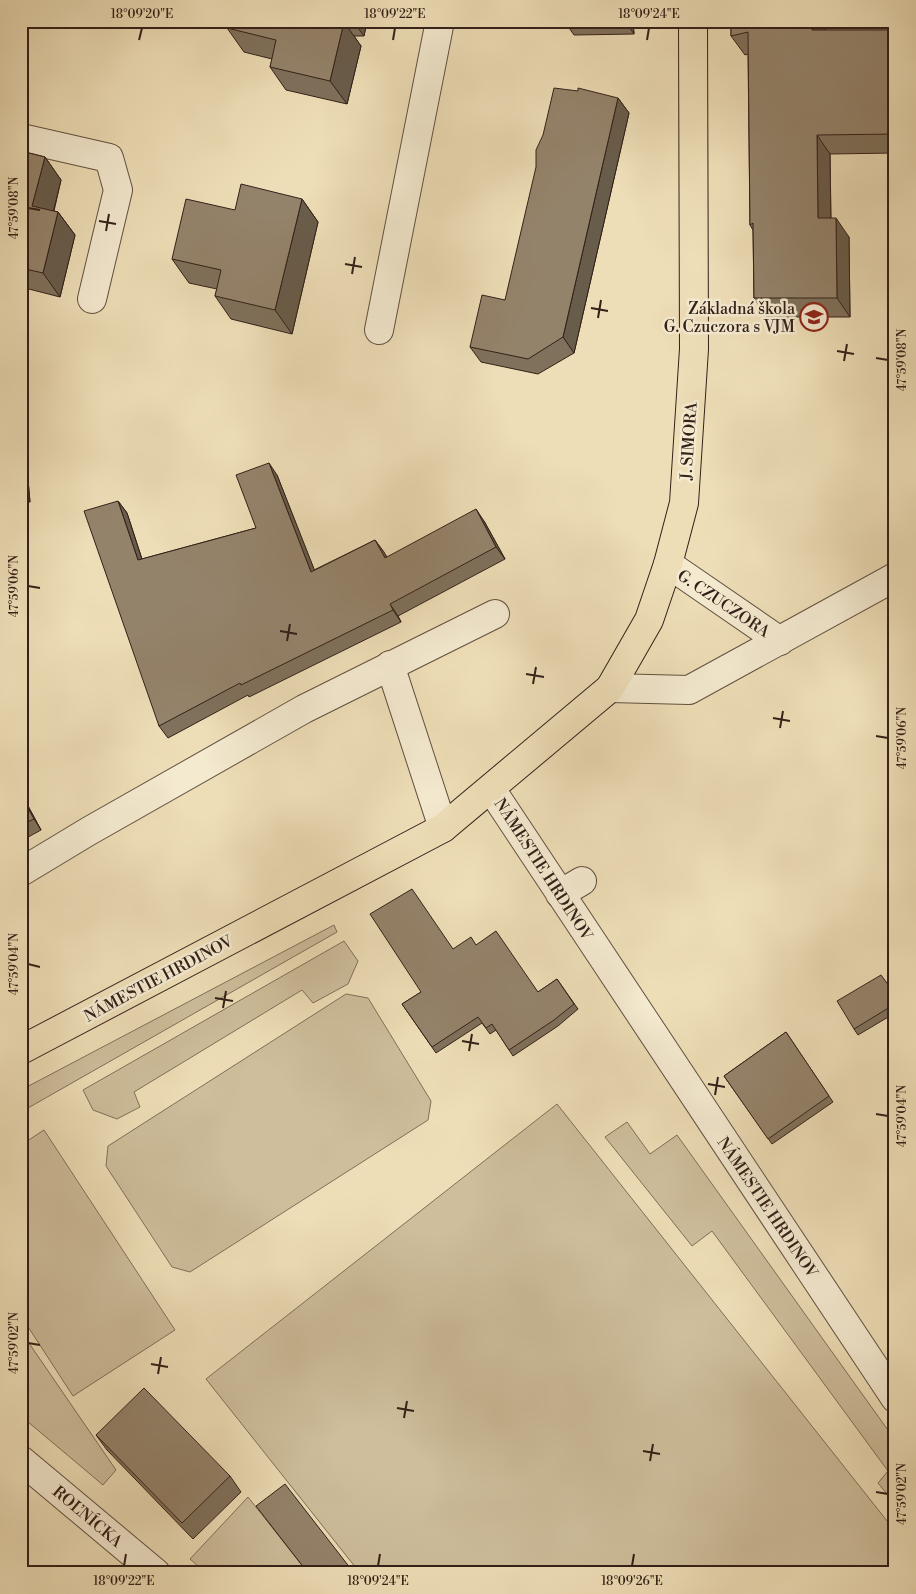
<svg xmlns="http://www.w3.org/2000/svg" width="916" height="1594" font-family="'Libre Bodoni',serif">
	<rect width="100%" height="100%" fill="#eedeb7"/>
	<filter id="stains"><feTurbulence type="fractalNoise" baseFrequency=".004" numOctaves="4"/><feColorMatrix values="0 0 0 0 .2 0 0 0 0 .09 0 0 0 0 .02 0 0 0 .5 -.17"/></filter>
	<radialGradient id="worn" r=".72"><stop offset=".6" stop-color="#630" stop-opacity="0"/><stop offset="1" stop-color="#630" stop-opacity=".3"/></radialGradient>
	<!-- green -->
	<g fill="#cebe9c" stroke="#806f5a">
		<polygon points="334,925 337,932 21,1112 21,1090"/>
		<polygon points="344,941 358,961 348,984 313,1003 302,990 134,1092 140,1107 117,1119 93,1110 83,1090"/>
		<polygon points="346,994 368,998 431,1101 428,1120 190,1272 172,1267 106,1166 108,1146"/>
		<polygon points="557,1104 895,1531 895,1573 360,1573 206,1379"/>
		<polygon points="627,1122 650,1154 677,1135 895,1440 895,1504 878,1483 888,1471 712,1231 692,1246 605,1137"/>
		<polygon points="44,1130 175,1330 73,1396 21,1316 21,1145"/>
		<polygon points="22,1333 116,1470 103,1485 21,1416"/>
		<polygon points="248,1497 308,1573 206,1573 190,1559"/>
	</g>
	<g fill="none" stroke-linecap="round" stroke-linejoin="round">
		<defs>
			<g id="minor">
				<polyline points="21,138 109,158 118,190 92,299"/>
				<polyline points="379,330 440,21"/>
				<polyline points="668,564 780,641"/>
				<polyline points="390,665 443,828"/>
				<polyline points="610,688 689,690 895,577"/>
				<polyline points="491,789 895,1398"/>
				<polyline points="21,872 89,831 304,709 495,614"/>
				<polyline points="560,894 582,881"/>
				<polyline points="21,1460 156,1573"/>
			</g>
			<polyline id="major" points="21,1050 443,828 610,688 649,620 668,564 684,503 694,349 693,21"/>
		</defs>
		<!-- minor casing -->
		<use href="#minor" stroke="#625040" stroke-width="30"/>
		<!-- major casing -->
		<use href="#major" stroke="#332019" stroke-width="30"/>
		<!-- minor -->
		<use href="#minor" stroke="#f4ead0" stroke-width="28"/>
		<!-- major -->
		<use href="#major" stroke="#eedeb7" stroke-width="28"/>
	</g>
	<!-- wall -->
	<g fill="#7f715c" stroke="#332019">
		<polygon points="229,21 367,21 364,36 354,36 361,46 347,104 286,90 270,67 272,59 244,52 227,28"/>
		<polygon points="567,21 633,21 634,34 574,35 567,25"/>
		<polygon points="731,21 825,21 825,30 895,30 895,153 830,154 831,218 849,237 850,317 767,317 754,298 753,230 750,225 748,54 745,55 731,36"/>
		<polygon points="618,98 629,113 574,353 538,374 481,362 470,347 505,300"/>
		<polygon points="21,151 45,157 61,180 54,211 58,212 75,235 60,297 21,287"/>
		<polygon points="302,199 318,222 292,334 231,319 215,296 217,289 189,283 172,259"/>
		<polygon points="21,451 26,458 30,502 21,503"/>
		<polygon points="277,475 314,570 375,540 387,557 484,521 505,559 398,616 401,622 249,697 248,695 168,738 159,726 118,501 127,513 142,559 256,528"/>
		<polygon points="21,793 41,830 21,841"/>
		<polygon points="476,945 538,992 557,979 578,1009 558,1026 513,1056 496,1030 490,1034 482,1023 436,1053 402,1004 421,992"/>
		<polygon points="895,994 895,1013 858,1035 854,1029"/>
		<polygon points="786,1032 833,1102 772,1144 724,1076"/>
		<polygon points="96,1435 230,1476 241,1492 193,1539 107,1450"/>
	</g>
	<!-- shaded-wall -->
	<g fill="#685c4b" stroke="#332019">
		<polygon points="353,21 367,21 364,36"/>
		<polygon points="627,21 633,21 634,34 627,24"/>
		<polygon points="812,21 825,21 826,49 812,30"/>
		<polygon points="344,22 361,46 347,104 330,81"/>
		<polygon points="618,98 629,113 574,353 563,337"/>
		<polygon points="817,135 830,154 831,237 818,218"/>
		<polygon points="45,157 61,180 49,229 32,206"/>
		<polygon points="302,199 318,222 292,334 275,310"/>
		<polygon points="58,212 75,235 60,297 43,273"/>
		<polygon points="836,218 849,237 850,317 837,298"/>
		<polygon points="21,451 26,458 30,502 22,491 21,476"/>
		<polygon points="269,463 277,475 320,584 311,572"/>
		<polygon points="118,501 127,513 146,572 138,560"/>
		<polygon points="476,509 484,521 505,559 496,547"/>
		<polygon points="375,540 384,552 393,570 385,558"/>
		<polygon points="390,604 398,616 401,622 393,610"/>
		<polygon points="21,793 41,830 34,819 21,796"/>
	</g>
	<!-- building -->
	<g fill="#94836b" stroke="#332019">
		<polygon points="229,21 341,21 344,22 330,81 270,67 276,40 227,28"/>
		<polygon points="567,21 627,21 627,24 567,25"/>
		<polygon points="731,21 812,21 812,30 895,30 895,134 817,135 818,218 836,218 837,298 754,298 753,223 750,225 748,32 731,36"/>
		<polygon points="554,88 578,91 578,88 618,98 563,337 528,359 470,347 482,295 505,300 536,167 536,150 543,135"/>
		<polygon points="21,151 45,157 32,206 58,212 43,273 21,268"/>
		<polygon points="241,184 302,199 275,310 215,296 221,270 172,259 186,199 235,210"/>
		<polygon points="269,463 311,572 375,540 385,558 476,509 496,547 390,604 393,610 241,685 240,683 159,726 84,511 118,501 138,560 256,528 236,475"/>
		<polygon points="21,476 22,491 21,491"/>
		<polygon points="21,796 34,819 21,825"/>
		<polygon points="412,889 453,949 471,937 476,945 496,931 538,992 557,979 574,1004 554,1020 509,1050 492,1024 486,1028 478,1017 432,1047 402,1004 421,992 370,914"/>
		<polygon points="881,975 895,994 895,1004 854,1029 837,1001"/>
		<polygon points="786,1032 829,1096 768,1139 724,1076"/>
		<polygon points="144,1388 230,1476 182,1523 96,1435"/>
		<polygon points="285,1484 354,1573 308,1573 256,1506"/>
		<polygon points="21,1560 37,1573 21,1573"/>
	</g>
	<!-- ticks -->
	<path fill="none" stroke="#332019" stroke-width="2" d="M139,40L142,28M393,40L395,28M647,40L649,28M28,208L40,210M99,221L116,224M106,231L109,214M345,264L362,267M352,274L355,257M591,308L608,311M598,318L601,300M837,351L854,354M876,358L888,360M844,361L847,344M28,586L40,588M280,631L297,634M287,641L290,624M526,674L544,677M533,684L536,667M773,718L790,721M780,728L783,711M876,736L888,738M28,964L40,967M215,998L233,1001M223,1008L226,991M462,1041L479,1044M469,1051L472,1034M708,1084L725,1087M715,1095L718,1077M876,1114L888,1116M28,1343L40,1345M151,1364L168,1367M158,1374L161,1357M397,1408L414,1411M404,1418L407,1401M643,1451L660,1454M650,1461L653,1444M876,1492L888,1494M124,1566L126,1554M378,1566L380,1554M632,1566L634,1554"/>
	<!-- icons -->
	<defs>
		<symbol id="school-ring" viewBox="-11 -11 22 22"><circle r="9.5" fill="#f4ead0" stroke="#8f2418" stroke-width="1.5"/><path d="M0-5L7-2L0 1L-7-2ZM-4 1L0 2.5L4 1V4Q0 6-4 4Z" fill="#8f2418"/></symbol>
	</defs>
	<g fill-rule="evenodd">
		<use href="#school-ring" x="798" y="301" width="32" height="32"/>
	</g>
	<g text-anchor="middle" stroke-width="5" stroke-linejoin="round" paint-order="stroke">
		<!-- poi labels -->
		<g font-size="16" fill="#332019" stroke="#f4ead0" text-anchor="end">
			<text x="795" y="314">Základná škola<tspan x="795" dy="18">G. Czuczora s VJM</tspan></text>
		</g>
		<!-- street labels -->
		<g font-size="16" fill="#332019" stroke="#f4ead0">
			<text transform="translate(688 441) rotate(-86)" y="6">J. SIMORA</text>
			<text transform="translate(724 603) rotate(34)" y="6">G. CZUCZORA</text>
			<text transform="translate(544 869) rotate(57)" y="6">NÁMESTIE HRDINOV</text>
			<text transform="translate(158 978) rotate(-28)" y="6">NÁMESTIE HRDINOV</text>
			<text transform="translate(768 1207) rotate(56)" y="6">NÁMESTIE HRDINOV</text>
			<text transform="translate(88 1516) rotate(40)" y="6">ROĽNÍCKA</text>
		</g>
	</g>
	<!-- margin -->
	<rect width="916" height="1594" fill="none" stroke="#eedeb7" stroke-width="55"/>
	<rect x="28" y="28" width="860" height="1538" fill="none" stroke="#332019" stroke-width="2"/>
	<g font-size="12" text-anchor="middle" fill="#332019">
		<text x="142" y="18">18°09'20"E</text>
		<text x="395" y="18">18°09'22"E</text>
		<text x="649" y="18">18°09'24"E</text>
		<text transform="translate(14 208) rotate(-90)" y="4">47°59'08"N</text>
		<text transform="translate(902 360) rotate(-90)" y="4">47°59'08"N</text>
		<text transform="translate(14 586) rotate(-90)" y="4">47°59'06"N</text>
		<text transform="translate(902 738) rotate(-90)" y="4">47°59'06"N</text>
		<text transform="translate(14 964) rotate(-90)" y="4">47°59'04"N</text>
		<text transform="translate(902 1116) rotate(-90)" y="4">47°59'04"N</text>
		<text transform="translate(14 1343) rotate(-90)" y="4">47°59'02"N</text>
		<text transform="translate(902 1494) rotate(-90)" y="4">47°59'02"N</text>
		<text x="124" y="1585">18°09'22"E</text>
		<text x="378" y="1585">18°09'24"E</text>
		<text x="632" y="1585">18°09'26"E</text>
	</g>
	<rect width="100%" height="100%" filter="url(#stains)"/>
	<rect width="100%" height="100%" fill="url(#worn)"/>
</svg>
